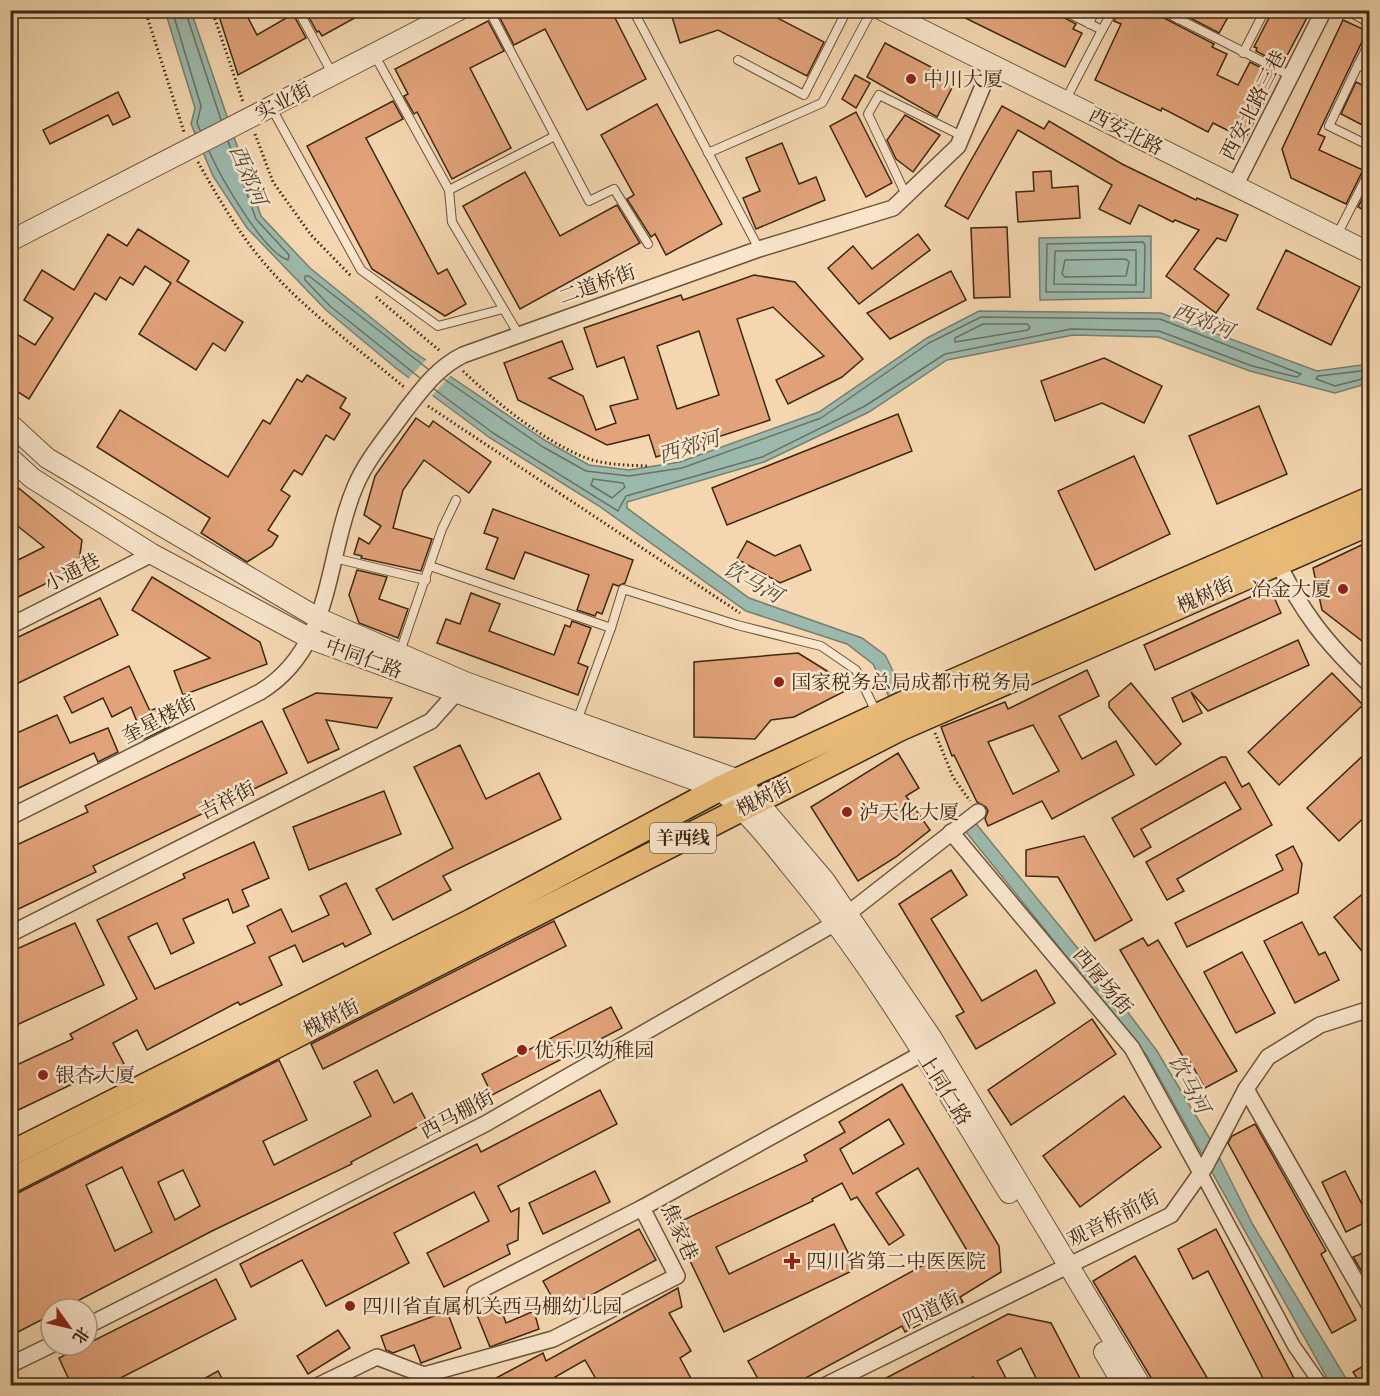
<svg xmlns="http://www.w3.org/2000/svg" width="1380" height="1396" font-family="'Gentium Book Plus','Noto Serif SC',serif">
	<rect width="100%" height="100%" fill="#f4d7b0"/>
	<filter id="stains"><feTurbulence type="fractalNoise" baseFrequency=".00333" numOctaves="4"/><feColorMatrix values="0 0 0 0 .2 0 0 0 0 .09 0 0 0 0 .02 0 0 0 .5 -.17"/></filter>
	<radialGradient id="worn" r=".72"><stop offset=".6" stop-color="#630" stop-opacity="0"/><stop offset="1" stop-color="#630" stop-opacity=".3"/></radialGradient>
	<!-- water -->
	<g fill="#9cb9ad" stroke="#767f6f" stroke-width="1.5">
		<polygon points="165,11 191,11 261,216 310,268 411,350 546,441 589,465 629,470 680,462 819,412 927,338 979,311 1161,313 1317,371 1369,364 1369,383 1335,393 1250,371 1158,337 1073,335 947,360 869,412 764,462 627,502 627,508 749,598 862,638 885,655 906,697 893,705 873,664 847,644 746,611 599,506 490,438 397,369 326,310 247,228 213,176 191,124 195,108"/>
		<polygon points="1151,236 1151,298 1040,300 1039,238"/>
		<polygon points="973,820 1102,978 1157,1051 1210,1139 1253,1225 1350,1385 1331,1385 1147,1056 962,827"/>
	</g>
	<!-- pier -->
	<polygon fill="#f4d7b0" points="428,358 452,374 430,398 407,380"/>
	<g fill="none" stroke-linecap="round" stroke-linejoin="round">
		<!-- shore -->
		<g stroke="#6c7060" stroke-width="1.5">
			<polyline points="172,10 201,106 197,123 200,130"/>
			<polyline points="185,10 221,120"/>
			<path d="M209,151C220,176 263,252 288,260L289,255L256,219L228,141"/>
			<polygon points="1143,242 1145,245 1144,292 1046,292 1047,244"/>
			<polygon points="1136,250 1136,285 1054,284 1055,251"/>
			<polygon points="1126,259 1129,262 1126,276 1065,277 1062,274 1065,260"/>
			<polygon points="983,324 1027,324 1030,327 1028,330 955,342 955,338"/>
			<polyline points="1370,370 1318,376 1316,379 1335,386 1370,377"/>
			<polyline points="420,378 330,306 305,280 305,276 309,276 428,369"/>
			<polyline points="434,389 493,433 618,511 626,496 762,457 865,406 945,354 1071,329 1159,331 1252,366 1297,377 1301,374 1160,319 981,317 929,343 821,418 682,468 629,476 586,471 543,447 444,379"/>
			<polygon points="593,479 623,483 625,487 612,498 591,485"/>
		</g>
	</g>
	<!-- building -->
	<g fill="#e2a37a" stroke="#3d2812" stroke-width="1.5" fill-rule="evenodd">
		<polygon points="217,10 244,10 257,35 293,14 306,38 238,75"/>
		<polygon points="305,10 369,10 322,36 319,31 317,32"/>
		<polygon points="509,10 611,10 646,79 587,110 545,29 514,45 499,16"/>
		<polygon points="670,10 762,10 824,42 807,76 718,30 680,43"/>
		<polygon points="949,10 1056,10 1059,15 1076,24 1073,29 1082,33 1065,67"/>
		<polygon points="1119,10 1155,10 1158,15 1214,44 1212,47 1227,54 1217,75 1238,85 1250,62 1277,76 1245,139 1213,123 1208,132 1162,108 1161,111 1095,80 1121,24 1114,21"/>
		<polygon points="1189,10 1232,10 1219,33 1186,16"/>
		<polygon points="1273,10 1311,10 1282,65 1256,51 1257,48 1254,47"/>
		<polygon points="1343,20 1367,31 1318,134 1325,137 1319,150 1363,170 1346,204 1291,178 1282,149"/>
		<polygon points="488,21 504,51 470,68 511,148 452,179 417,112 414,114 404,96 408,94 395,69"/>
		<polygon points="885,43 956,80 937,117 867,77"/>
		<polygon points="855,75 870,83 856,108 842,99"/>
		<polygon points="1356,82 1370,89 1370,129 1341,114"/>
		<polygon points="118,92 130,117 113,125 108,115 50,144 43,130"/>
		<polygon points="393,101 403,119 366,138 438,274 447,269 466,304 445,316 372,269 307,146"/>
		<polygon points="657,104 722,224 666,255 655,234 651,237 627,199 634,195 601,135"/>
		<polygon points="1002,106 1044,129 1049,121 1122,164 1196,200 1197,198 1238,215 1226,241 1217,238 1194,269 1229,295 1216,313 1166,276 1199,230 1175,220 1173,222 1139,205 1130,224 1099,209 1112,185 1018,130 968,219 945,206"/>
		<polygon points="856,112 892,183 866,197 830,126"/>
		<polygon points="905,115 940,135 913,172 896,159 887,140"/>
		<polygon points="782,143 799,184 816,177 825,200 756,229 743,198 760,191 746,158"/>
		<polygon points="1051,171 1052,188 1078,186 1080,218 1018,222 1016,192 1034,191 1033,172"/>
		<polygon points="525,172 560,236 617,205 640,243 520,309 463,206"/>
		<polygon points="1370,184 1370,213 1358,207"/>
		<polygon points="1007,227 1010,297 974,298 971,228"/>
		<polygon points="138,229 189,261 177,281 243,322 225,351 213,343 196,370 139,334 171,283 145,266 133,285 120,277 106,300 95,293 29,399 10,387 10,330 35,345 53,318 24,300 42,270 74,290 108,234 127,246"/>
		<polygon points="918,234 930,250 859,304 828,268 853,246 872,269"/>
		<polygon points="1286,250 1360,287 1331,345 1257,309"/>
		<polygon points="951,271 966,300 890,339 867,313"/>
		<path d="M754,275L795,282L863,359L842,377L788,404L776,380L824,356L773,307L737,319L770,420L656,457L649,435L607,445L518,400L504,363L562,341L573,369L549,378L583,396L596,430L616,423L610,406L638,399L624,357L597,367L584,328L681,295L683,300ZM699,331L719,395L677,409L657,346Z"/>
		<polygon points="1104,358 1162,386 1144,423 1102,403 1055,421 1041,381"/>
		<polygon points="307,375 346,398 340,408 350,414 334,440 326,435 302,475 294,470 281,490 290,496 268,530 278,536 272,546 247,562 201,533 210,518 97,447 120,410 228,477 263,420 270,424 297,379 302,382"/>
		<polygon points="1259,406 1287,474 1217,504 1189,436"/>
		<polygon points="898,414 912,451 727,525 712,488"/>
		<polygon points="416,418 429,427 433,421 491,462 469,493 424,460 403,490 393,528 432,539 421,571 361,558 362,556 354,554 359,538 369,544 381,526 364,515 375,476"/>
		<polygon points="1134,456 1170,534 1095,570 1058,491"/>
		<polygon points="10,481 82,540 78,568 10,601 10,564 44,547 10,520"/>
		<polygon points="493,509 633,560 625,583 618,586 613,584 602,614 597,612 595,616 577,610 589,575 525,552 514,579 486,569 498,538 484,533"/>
		<polygon points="747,541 775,556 800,545 811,570 780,583 737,559"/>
		<polygon points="1370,541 1370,638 1362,641 1322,610 1313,568"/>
		<polygon points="357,570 387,577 379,599 408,609 398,638 359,623 349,595"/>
		<polygon points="152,577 260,642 267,664 183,695 174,671 210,658 132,610"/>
		<polygon points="1270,588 1281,613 1155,670 1144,645"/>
		<polygon points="471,593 500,604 489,631 554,655 565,625 570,627 572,621 591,628 578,663 588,667 578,695 437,643 446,619 460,624"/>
		<polygon points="100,598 118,635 10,687 10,641"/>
		<polygon points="1298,640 1309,665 1208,711 1191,692 1202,713 1183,722 1172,698"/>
		<polygon points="798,653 853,687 794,717 771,720 755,739 694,737 694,662"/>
		<polygon points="129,666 150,711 161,706 169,727 144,739 131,707 112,717 103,698 72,713 64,697"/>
		<path d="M1087,670L1099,696L1059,716L1082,759L1116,741L1134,775L1052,819L1042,801L988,826L985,819L988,811L986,807L977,802L954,755L952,756L941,727L1005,702L1008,709ZM1033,725L1059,771L1013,794L988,742Z"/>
		<polygon points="1332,673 1363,705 1279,785 1248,752"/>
		<polygon points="1131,683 1181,744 1156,765 1109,707 1109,702"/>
		<polygon points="316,693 392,698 377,728 326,720 339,749 308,763 283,709"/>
		<polygon points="57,715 70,743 108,728 118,752 98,762 94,753 10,792 10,736"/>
		<polygon points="262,721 287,773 93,866 96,872 10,913 10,848 88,812 85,806"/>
		<polygon points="460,745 486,799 539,773 561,819 443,876 451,890 393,920 376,889 453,848 414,767"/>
		<polygon points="1370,749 1370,812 1339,841 1307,808"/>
		<polygon points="898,753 919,788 906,796 930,830 896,857 858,881 811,807"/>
		<polygon points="1221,757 1226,757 1242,787 1249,783 1272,825 1177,879 1184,891 1167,900 1146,862 1241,809 1225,782 1141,829 1151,847 1134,857 1112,818"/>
		<polygon points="384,791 401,834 309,870 293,827"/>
		<polygon points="1084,836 1132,920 1095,941 1058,877 1026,876 1026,850"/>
		<polygon points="254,842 269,878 242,890 249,906 233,913 228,899 183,919 194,943 171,954 157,923 128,937 155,989 255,943 247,926 281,909 292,932 329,915 320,896 346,883 371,934 345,947 343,943 303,962 295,945 269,957 282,985 240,1005 238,1002 147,1050 137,1030 113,1043 124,1064 93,1080 91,1075 10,1114 10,1068 73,1039 70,1034 137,999 97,920 185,878 183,874"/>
		<polygon points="1293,846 1302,864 1298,893 1187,947 1175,923 1283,870 1276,855"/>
		<polygon points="951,870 967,895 931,919 982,1001 1036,970 1055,1003 976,1049 956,1016 964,1012 899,904"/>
		<polygon points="1370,888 1370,961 1334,917"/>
		<polygon points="554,921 566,946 323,1069 311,1044"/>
		<polygon points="1302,922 1319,955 1325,952 1339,980 1295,1003 1264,941"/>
		<polygon points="75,923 104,985 10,1028 10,952"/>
		<polygon points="1143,938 1148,946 1158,940 1237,1071 1205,1088 1188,1058 1185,1060 1120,950"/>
		<polygon points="1242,952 1275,1013 1236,1033 1204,972"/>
		<polygon points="611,1007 622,1028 492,1095 482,1074"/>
		<polygon points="1092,1019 1116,1054 1011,1125 988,1090"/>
		<path d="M279,1060L307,1120L263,1141L274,1165L371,1116L354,1082L377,1070L394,1103L412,1093L427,1122L351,1162L352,1164L212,1231L62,1309H51V1315L10,1336V1197ZM122,1167L152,1232L115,1251L86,1185ZM183,1170L200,1206L175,1220L158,1182Z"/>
		<path d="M902,1084L999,1246L1001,1272L960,1297L963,1302L905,1332L902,1326L791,1386H762L748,1361L940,1256L947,1271L971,1257L918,1168L876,1193L904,1235L889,1245L857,1197L851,1200L842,1183L812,1199L813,1201L716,1247L729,1274L834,1224L856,1269L724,1332L673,1225L807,1161L804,1155L845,1132L839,1122ZM889,1119L904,1144L853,1174L840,1149Z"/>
		<polygon points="600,1090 617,1124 498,1186 511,1212 519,1208 518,1240 507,1245 510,1254 444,1287 427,1253 489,1221 474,1192 394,1233 409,1263 326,1306 302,1260 251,1287 240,1264 477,1144 481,1152"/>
		<polygon points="1124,1096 1161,1147 1080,1207 1043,1156"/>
		<polygon points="1255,1124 1326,1251 1321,1254 1356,1320 1332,1333 1228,1143 1232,1136"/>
		<polygon points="595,1171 610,1202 543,1234 529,1203"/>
		<polygon points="1345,1171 1370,1220 1346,1232 1322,1182"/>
		<polygon points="639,1229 656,1260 564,1310 559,1310 543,1281"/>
		<polygon points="1216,1229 1298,1386 1267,1386 1208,1271 1193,1279 1178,1249"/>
		<polygon points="1370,1250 1370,1285 1353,1257"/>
		<polygon points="1135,1256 1212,1386 1156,1386 1093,1281"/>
		<polygon points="216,1279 236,1319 105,1386 72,1386 59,1358"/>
		<polygon points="678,1288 682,1307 669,1313 691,1351 680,1358 695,1386 600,1386 585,1360 555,1377 557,1381 547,1386 481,1386 543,1353 546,1361"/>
		<polygon points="500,1306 506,1323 534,1311 539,1329 490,1347 477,1315"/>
		<polygon points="447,1311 461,1348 421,1363 414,1345 393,1353 386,1350 381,1336"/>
		<polygon points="1008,1314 1051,1323 1084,1386 1040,1386 1021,1348 997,1361 1010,1386 978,1386 973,1377 957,1386 871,1386"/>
		<polygon points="338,1330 350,1348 308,1374 297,1356"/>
		<polygon points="1370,1362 1370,1386 1362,1386 1353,1372"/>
		<polygon points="218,1371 226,1386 191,1386"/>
	</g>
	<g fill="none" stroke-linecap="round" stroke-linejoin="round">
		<defs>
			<g id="service">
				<polyline points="298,10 333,75"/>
				<polyline points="633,10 759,249"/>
				<polyline points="1062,10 1102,30 1065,101"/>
				<polyline points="1161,10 1291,76"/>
				<polyline points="1346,10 1370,23"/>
				<polyline points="1178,19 1183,10"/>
				<polyline points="1089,24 1095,10"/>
				<polyline points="1102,30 1113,10"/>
				<polyline points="1243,53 1265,10"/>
				<polyline points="374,54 449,190 555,136 489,10"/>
				<polyline points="738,60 804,95 847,10"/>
				<polyline points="1358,65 1370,41"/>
				<polyline points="1370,70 1358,65 1329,126 1370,146"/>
				<polyline points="271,107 361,270 438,326 503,309"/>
				<polyline points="555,136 589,201 614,189 648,244"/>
				<polyline points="708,153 822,103 872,10"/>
				<polyline points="449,190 452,222 519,335"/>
				<polyline points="906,195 868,114 879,95 962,136"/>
				<polyline points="1337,235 1370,170"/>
				<polyline points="334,558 426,580"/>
				<polyline points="430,566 611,628 577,721"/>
				<polyline points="611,628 623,589 737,625 821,646 856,670 877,714"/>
				<polyline points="400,652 442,529 456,500"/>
				<polyline points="1358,674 1370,661"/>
			</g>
			<polyline id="pedestrian" points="1201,1173 1294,1346 1322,1386"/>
			<g id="minor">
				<polyline points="1235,186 1324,10"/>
				<path d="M1275,556C1300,611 1327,644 1370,685"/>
				<polyline points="10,626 152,554"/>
				<path d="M10,817L260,692C334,647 325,558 355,487C366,460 388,435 405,411C422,389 437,368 463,355L759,249L893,208L958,146L992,64"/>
				<polyline points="951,832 1132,1048 1201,1173"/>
				<polyline points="10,934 431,721 456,693"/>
				<polyline points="1246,1089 1370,1306"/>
				<polyline points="475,1293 642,1208"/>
				<polyline points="87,1326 485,1124 837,922 978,812"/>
				<polyline points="10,1365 51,1345"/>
				<polyline points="317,1386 377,1357 424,1375 553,1339 677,1276 642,1208 923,1053"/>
				<polyline points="824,1386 1171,1215 1205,1167 1246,1089 1268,1057 1320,1025 1370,1009"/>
			</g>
			<g id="tertiary">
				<polyline points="882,10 1370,253"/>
				<polyline points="10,241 459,10"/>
				<polyline points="10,424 47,458 318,618 465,682 739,780 825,881 931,1037 1141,1386"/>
				<path d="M10,458L32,478L152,554L311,639L719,789C749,813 772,843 796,873C878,972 942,1084 1009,1193"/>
				<polyline points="1104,1352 1124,1386"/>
			</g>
			<g id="primary">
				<polyline points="10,1154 472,921 719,789 918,697 1370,499"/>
				<polyline points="10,1181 899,729 1370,523"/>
			</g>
		</defs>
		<!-- service casing -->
		<use href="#service" stroke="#6b543a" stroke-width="10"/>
		<!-- pedestrian casing -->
		<use href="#pedestrian" stroke="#6b543a" stroke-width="15"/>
		<!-- minor casing -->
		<use href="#minor" stroke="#6b543a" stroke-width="18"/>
		<!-- tertiary casing -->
		<use href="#tertiary" stroke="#6b543a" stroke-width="22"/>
		<!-- primary casing -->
		<use href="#primary" stroke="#3d2812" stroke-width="27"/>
		<!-- path -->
		<g stroke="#3d2812" stroke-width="3" stroke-dasharray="1.5 3" stroke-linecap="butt">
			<polyline points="145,10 184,132"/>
			<polyline points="212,10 243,102"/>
			<polyline points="255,134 273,182 311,235 351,276"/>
			<path d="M198,162C220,201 242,239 272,272C311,315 360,350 404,387"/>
			<polyline points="376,297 440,351"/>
			<path d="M463,371C497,403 537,436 579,455C600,465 625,465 648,466"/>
			<polyline points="428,406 740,613"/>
			<polyline points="935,733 953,777 970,801"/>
		</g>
		<!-- service -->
		<use href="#service" stroke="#f8e5cc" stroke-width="8"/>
		<!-- pedestrian -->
		<use href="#pedestrian" stroke="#f8e5cc" stroke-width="12"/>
		<!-- minor -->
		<use href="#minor" stroke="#f8e5cc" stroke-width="15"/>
		<!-- tertiary -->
		<use href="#tertiary" stroke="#f8e5cc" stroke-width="20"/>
		<!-- primary -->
		<use href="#primary" stroke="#eabc78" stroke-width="24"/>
	</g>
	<!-- markers -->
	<g fill="#8f2418" stroke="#f8e5cc" stroke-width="2">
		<circle cx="911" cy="79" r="6"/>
		<circle cx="1343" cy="589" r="6"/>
		<circle cx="779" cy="682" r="6"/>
		<circle cx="847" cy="812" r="6"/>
		<circle cx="522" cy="1050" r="6"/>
		<circle cx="43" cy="1075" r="6"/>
		<path d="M789 1252h6v6h6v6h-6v6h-6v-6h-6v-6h6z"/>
		<circle cx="350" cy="1306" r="6"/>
	</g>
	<g text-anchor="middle" stroke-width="5" stroke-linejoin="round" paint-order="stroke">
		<!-- shield labels -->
		<rect fill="#f8e5cc" stroke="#75614a" stroke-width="1.5" x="650" y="823" width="66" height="30" rx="4.5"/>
		<g font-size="18" font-weight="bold" fill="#3d2812">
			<text x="683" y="844">羊西线</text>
		</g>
		<!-- poi labels -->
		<g font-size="20" fill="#3d2812" stroke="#f8e5cc" text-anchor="start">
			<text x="923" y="86">中川大厦</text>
			<text x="1331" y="596" text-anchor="end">冶金大厦</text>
			<text x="791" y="689">国家税务总局成都市税务局</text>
			<text x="859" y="819">泸天化大厦</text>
			<text x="534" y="1057">优乐贝幼稚园</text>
			<text x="55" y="1082">银杏大厦</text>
			<text x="806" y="1268">四川省第二中医医院</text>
			<text x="362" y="1313">四川省直属机关西马棚幼儿园</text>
		</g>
		<!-- street labels -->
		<g font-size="20" fill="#3d2812" stroke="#f8e5cc">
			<text transform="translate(283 101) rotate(-27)" y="7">实业街</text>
			<text transform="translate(1253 105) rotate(-63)" y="7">西安北路三巷</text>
			<text transform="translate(1126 131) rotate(27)" y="7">西安北路</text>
			<text transform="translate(597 284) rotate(-20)" y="7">二道桥街</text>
			<text transform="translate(72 572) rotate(-27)" y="7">小通巷</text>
			<text transform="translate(1205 595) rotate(-24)" y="7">槐树街</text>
			<text transform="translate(364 658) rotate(20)" y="7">中同仁路</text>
			<text transform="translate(159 719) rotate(-27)" y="7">奎星楼街</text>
			<text transform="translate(764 797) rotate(-27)" y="7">槐树街</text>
			<text transform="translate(227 800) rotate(-27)" y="7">吉祥街</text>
			<text transform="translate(1103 981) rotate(50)" y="7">西屠场街</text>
			<text transform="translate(331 1018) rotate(-27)" y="7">槐树街</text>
			<text transform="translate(945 1089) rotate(58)" y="7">上同仁路</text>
			<text transform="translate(457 1114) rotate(-28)" y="7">西马棚街</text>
			<text transform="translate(1113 1218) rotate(-27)" y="7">观音桥前街</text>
			<text transform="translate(680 1232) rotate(66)" y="7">焦家巷</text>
			<text transform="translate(931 1309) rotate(-26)" y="7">四道街</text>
		</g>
		<!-- water labels -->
		<g font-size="21" font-style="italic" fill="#554c39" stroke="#f8e5cc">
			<text transform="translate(248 175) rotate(67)" y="7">西郊河</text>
			<text transform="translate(1203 321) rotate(21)" y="7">西郊河</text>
			<text transform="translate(689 447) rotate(-17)" y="7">西郊河</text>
			<text transform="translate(753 582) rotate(29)" y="7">饮马河</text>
			<text transform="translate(1189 1084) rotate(62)" y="7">饮马河</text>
		</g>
	</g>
	<!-- margin -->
	<rect width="1380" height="1396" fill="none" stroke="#f4d7b0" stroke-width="36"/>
	<rect x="12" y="12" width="1356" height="1372" fill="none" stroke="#3d2812" stroke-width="3"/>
	<rect x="18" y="18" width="1344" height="1360" fill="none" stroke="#3d2812" stroke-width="1.5"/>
	<!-- north arrow -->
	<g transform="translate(69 1327) rotate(124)"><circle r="28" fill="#f8e5cc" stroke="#ad9982" stroke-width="1.5"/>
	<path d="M0-4.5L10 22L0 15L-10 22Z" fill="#8f2418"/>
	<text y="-9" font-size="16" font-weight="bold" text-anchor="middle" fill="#3d2812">北</text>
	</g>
	<rect width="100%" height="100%" filter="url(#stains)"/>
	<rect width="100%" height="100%" fill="url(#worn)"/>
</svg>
